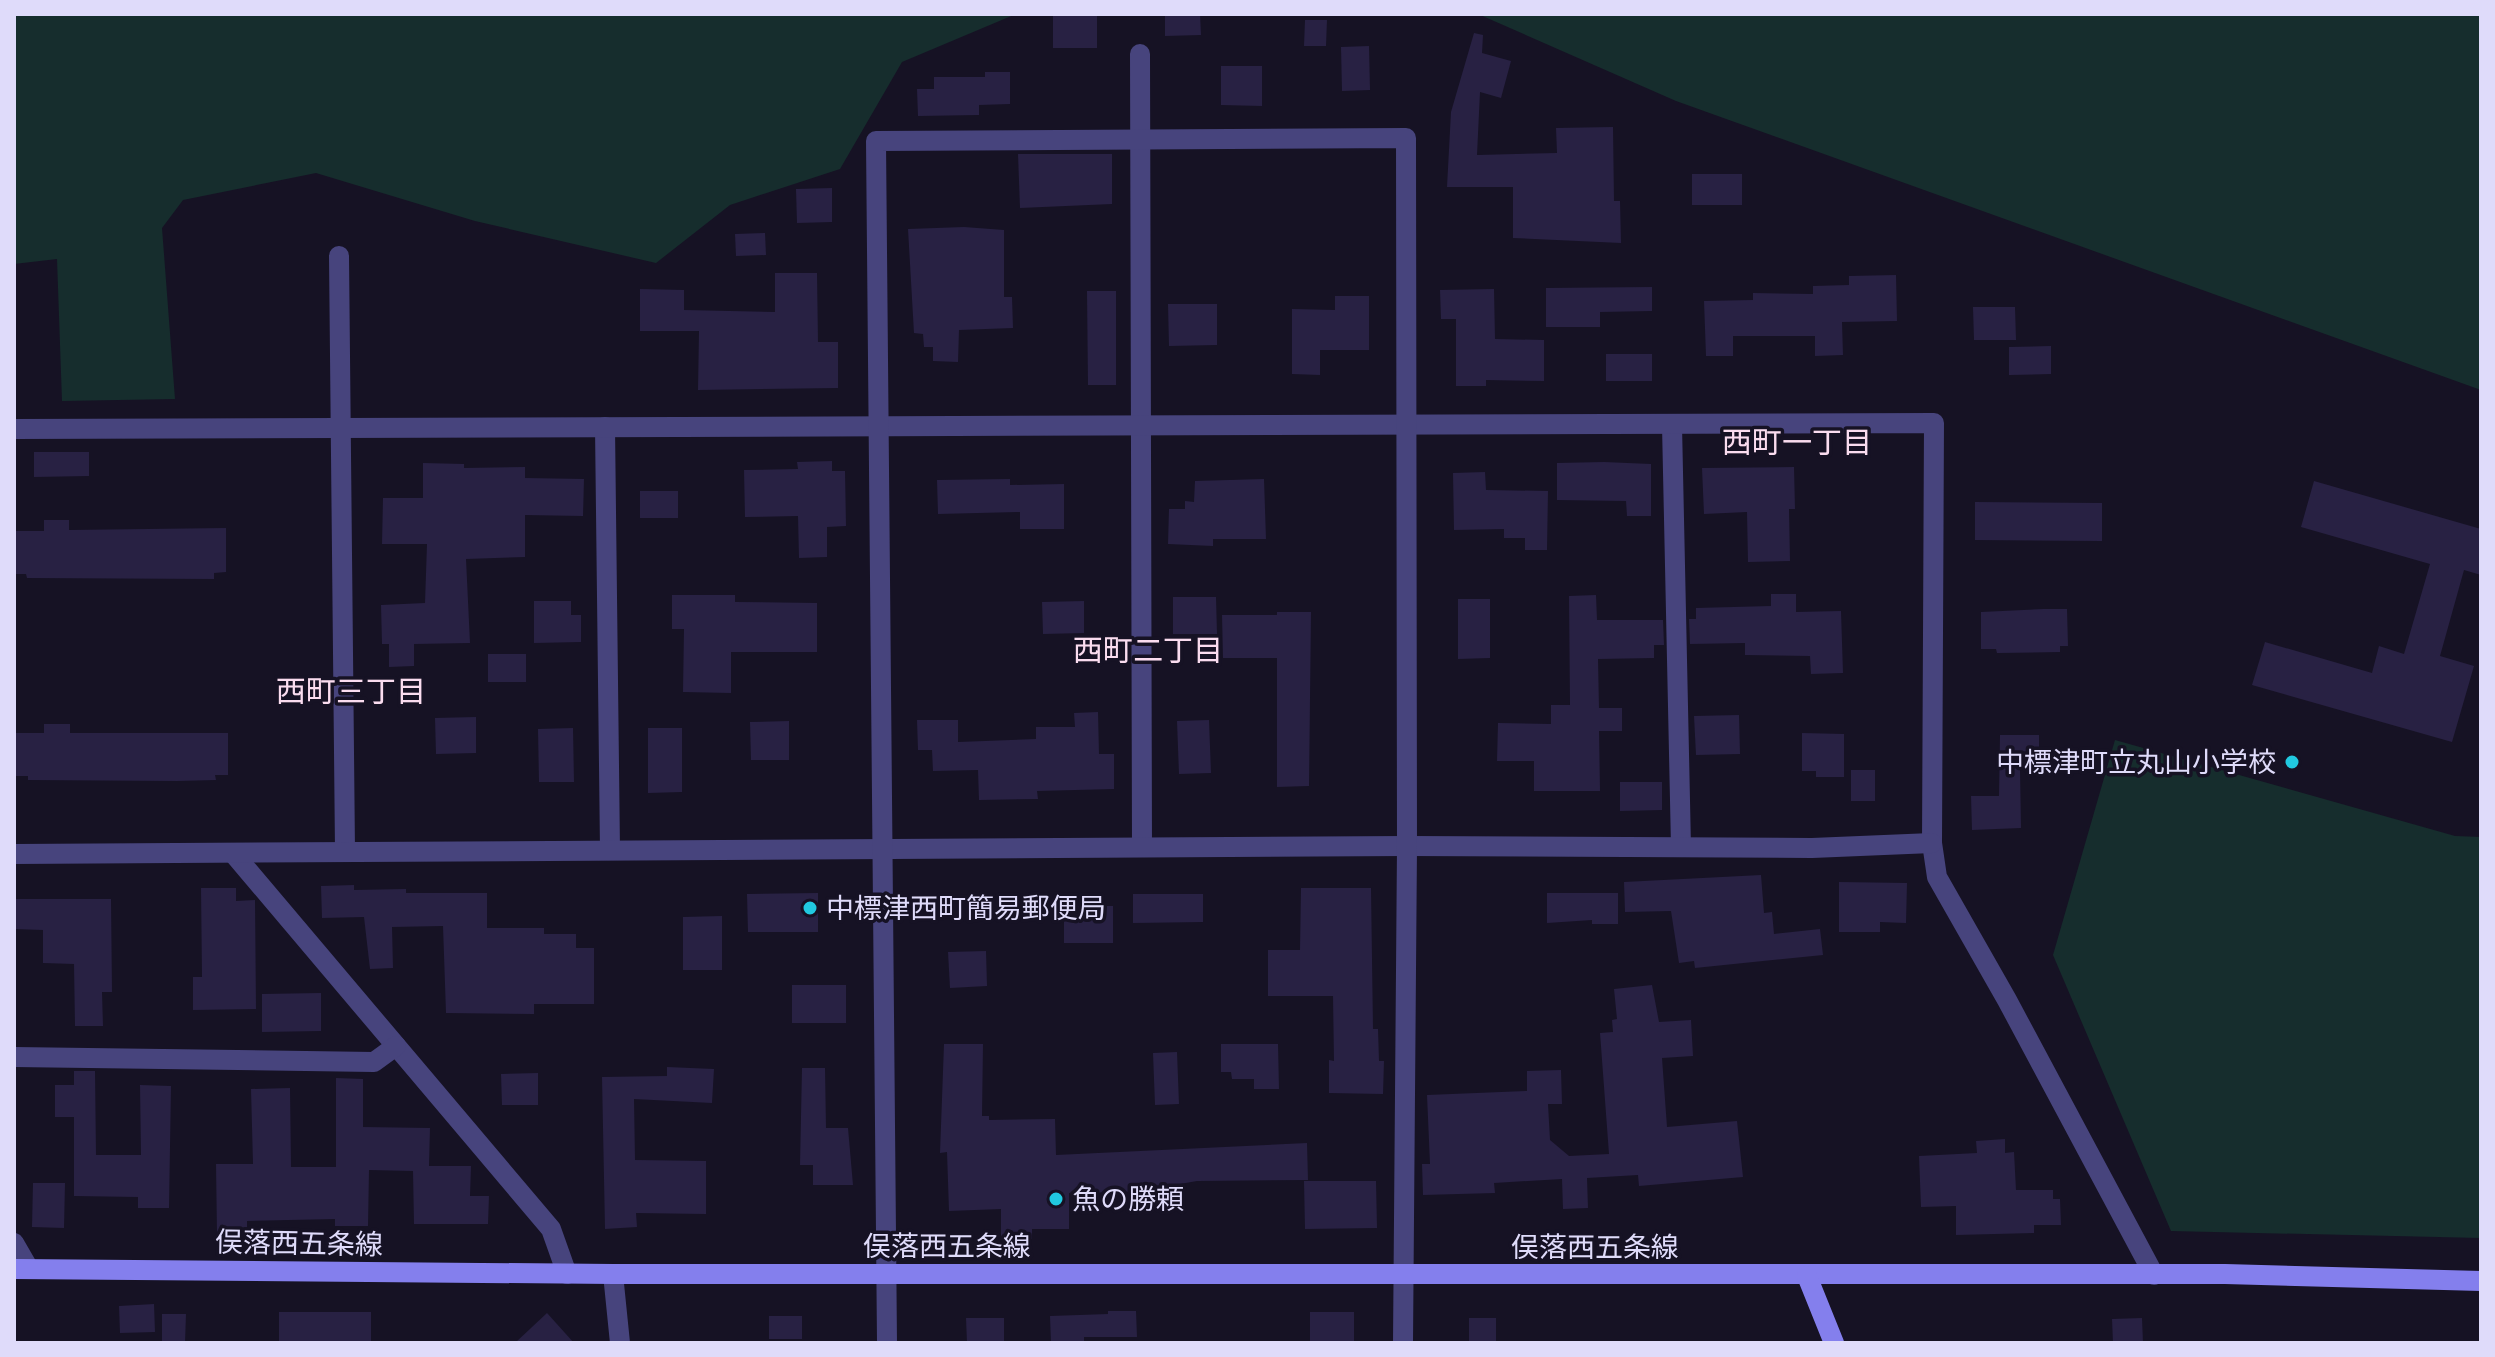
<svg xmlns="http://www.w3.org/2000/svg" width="2495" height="1357" font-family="Arial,'Noto Sans JP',sans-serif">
	<rect width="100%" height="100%" fill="#161224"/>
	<!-- green -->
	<g fill="#162d2d">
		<polygon points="14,14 1016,14 902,62 840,169 730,205 656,263 475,221 316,173 183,200 162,228 175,399 62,401 57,259 14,264"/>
		<polygon points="1478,14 2481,14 2481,390 1676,101"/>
		<polygon points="2115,740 2455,836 2481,837 2481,1238 2171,1231 2053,955"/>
	</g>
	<!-- building -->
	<g fill="#282143">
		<rect x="1053" y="14" width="44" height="34"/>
		<polygon points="1165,14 1200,14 1201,35 1165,36"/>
		<polygon points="1305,20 1327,20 1326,46 1304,46"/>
		<polygon points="1474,33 1483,35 1482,53 1511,61 1501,98 1480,92 1477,155 1557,153 1556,128 1613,127 1614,201 1620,201 1621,243 1513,238 1513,187 1447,187 1451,112"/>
		<polygon points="1369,46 1370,90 1342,91 1341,47"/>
		<polygon points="1221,66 1262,66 1262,106 1221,105"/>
		<polygon points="985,72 1010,72 1010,104 979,105 979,115 918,116 917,89 934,89 934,77 985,77"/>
		<polygon points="1018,154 1112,154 1112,204 1020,208"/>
		<rect x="1692" y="174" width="50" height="31"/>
		<polygon points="832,188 832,222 797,223 796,189"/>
		<polygon points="964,227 1004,230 1004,297 1012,297 1013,328 959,330 958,362 933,361 933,347 924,347 923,334 914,333 908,229"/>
		<polygon points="765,233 766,255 736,256 735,234"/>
		<polygon points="775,273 817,273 818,342 838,342 838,388 698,390 699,331 640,331 640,289 684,290 684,310 775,312"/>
		<polygon points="1896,275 1897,321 1842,322 1843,355 1815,356 1815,336 1733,336 1733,356 1706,356 1704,301 1753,300 1753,293 1813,294 1813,286 1849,285 1849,276"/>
		<polygon points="1652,287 1652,311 1600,312 1600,327 1546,327 1546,288"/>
		<polygon points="1494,289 1495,339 1544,340 1544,381 1486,380 1486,386 1456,386 1456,319 1441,319 1440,290"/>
		<polygon points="1087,291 1116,291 1116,385 1088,385"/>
		<polygon points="1335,296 1369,296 1369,350 1320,350 1320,375 1292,374 1292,309 1335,310"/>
		<polygon points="1168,304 1217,304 1217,345 1169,346"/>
		<polygon points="1973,307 2015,307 2016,340 1974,340"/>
		<polygon points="2051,346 2051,374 2009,375 2009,347"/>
		<rect x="1606" y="354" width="46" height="27"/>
		<polygon points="34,452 89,452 89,476 34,477"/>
		<polygon points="832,461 832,471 845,471 846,526 827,527 827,557 799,558 798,516 745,517 744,470 798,469 797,462"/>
		<polygon points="1604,462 1651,464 1651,516 1627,516 1626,501 1557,500 1557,463"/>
		<polygon points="423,463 464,464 464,468 525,467 525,478 584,479 583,516 525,515 525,557 466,559 470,643 414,644 414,666 389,667 389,644 382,644 381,605 425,603 427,544 382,544 383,498 423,498"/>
		<polygon points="1794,467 1795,509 1789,509 1790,561 1748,562 1747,512 1704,514 1702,468"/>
		<polygon points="1485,472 1486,490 1548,491 1547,550 1525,550 1525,538 1504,538 1504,529 1454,530 1453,473"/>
		<polygon points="1010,479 1010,485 1064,484 1064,529 1020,529 1020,512 938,514 937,480"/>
		<polygon points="1264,479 1266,539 1213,539 1213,546 1168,544 1169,509 1185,509 1185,501 1194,502 1195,481"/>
		<polygon points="2314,481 2481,529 2481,575 2464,570 2440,656 2474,666 2452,742 2252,685 2265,642 2372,673 2379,646 2404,654 2430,564 2301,527"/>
		<rect x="640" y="491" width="38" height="27"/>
		<polygon points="1975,502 2102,503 2102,541 1975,540"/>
		<polygon points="44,520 69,520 69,530 226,528 226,572 214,573 214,579 27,578 26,574 14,574 14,531 44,531"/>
		<polygon points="1771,594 1796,594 1796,612 1841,611 1843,673 1811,674 1810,656 1745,655 1745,643 1690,644 1689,619 1696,619 1696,608 1771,606"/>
		<polygon points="672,595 735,595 735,602 817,603 817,652 731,652 731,693 683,692 684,629 672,629"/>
		<polygon points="1596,595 1597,620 1663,620 1664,645 1654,645 1654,658 1598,659 1599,708 1622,708 1622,731 1599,731 1600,791 1534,791 1534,761 1497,761 1498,723 1551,724 1551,705 1570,705 1569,596"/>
		<polygon points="1173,597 1216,597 1217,634 1173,634"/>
		<polygon points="1458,599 1490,599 1490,658 1458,659"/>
		<polygon points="534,601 571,601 571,615 581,615 581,642 534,643"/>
		<polygon points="1084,601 1084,633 1043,634 1042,602"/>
		<polygon points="2044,609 2067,609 2068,646 2060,646 2060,652 1997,653 1996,649 1981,649 1981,612"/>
		<polygon points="1277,612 1311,612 1309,786 1277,787 1277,658 1223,658 1222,615 1277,615"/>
		<rect x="488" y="654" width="38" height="28"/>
		<polygon points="1098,712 1099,754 1114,754 1114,789 1037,791 1038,799 979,800 978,770 933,771 932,750 918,750 917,720 958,720 958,742 1036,739 1036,727 1075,727 1074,713"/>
		<polygon points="1739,715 1740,754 1696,755 1694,716"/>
		<polygon points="476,717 476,753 436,754 435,718"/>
		<polygon points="1209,720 1211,773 1179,774 1177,721"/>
		<polygon points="789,721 789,760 751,760 750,722"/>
		<polygon points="44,724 70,724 70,733 228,733 228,775 215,775 216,780 177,781 28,780 28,776 14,776 14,733 44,733"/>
		<polygon points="573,728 574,782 539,782 538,729"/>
		<polygon points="648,728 682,728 682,792 648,793"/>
		<polygon points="1802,733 1844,734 1844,777 1816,777 1816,771 1802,771"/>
		<polygon points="2000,735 2039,735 2039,769 2020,769 2021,828 1972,830 1971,796 1999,796"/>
		<rect x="1851" y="770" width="24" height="31"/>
		<polygon points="1620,782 1662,782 1662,810 1620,811"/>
		<polygon points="1761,875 1764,913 1772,912 1774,934 1820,929 1823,955 1695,968 1694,961 1679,963 1671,911 1625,912 1624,882"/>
		<polygon points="1839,882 1907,883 1906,923 1880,922 1880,932 1839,932"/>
		<polygon points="354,885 354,890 406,889 406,893 487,893 487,928 544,928 544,934 576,934 576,948 594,948 594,1004 534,1004 534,1014 446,1013 443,926 392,927 393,968 370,969 364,917 322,918 321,886"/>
		<polygon points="201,888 236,888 236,901 255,900 256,1009 193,1010 193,977 202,977"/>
		<polygon points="1301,888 1371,888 1373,1029 1378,1029 1379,1061 1384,1061 1383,1094 1329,1093 1329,1060 1334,1061 1333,996 1268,996 1268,950 1300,950"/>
		<polygon points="818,893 818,932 748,932 747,894"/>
		<polygon points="1547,893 1618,893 1618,924 1592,924 1592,920 1547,923"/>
		<polygon points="1133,894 1203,894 1203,922 1133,923"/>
		<polygon points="14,899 111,899 112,992 102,992 103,1026 75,1026 74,964 43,963 43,930 14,929"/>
		<rect x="1064" y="906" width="49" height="37"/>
		<polygon points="722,916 722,970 683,970 683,917"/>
		<polygon points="986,951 987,986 950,988 948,952"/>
		<rect x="792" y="985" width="54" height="38"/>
		<polygon points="1652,985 1659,1022 1691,1020 1693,1056 1662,1058 1667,1127 1737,1121 1743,1177 1639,1186 1638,1175 1587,1178 1588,1208 1563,1209 1562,1179 1494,1183 1495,1193 1423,1195 1422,1164 1430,1164 1427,1095 1527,1091 1527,1071 1561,1070 1562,1104 1548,1104 1550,1140 1569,1156 1609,1154 1600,1033 1613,1032 1612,1020 1617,1019 1614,989"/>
		<polygon points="321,993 321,1031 262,1032 262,994"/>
		<polygon points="944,1044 983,1044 982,1116 989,1116 989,1120 1055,1119 1056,1155 1307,1143 1308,1180 1197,1181 1180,1184 1180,1191 1069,1193 1069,1229 1032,1229 1032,1239 1001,1238 1001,1209 949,1211 947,1152 940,1153"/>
		<polygon points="1221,1044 1278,1044 1279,1089 1254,1089 1254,1079 1232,1079 1231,1072 1221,1072"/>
		<polygon points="1177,1052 1179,1104 1155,1105 1153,1053"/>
		<polygon points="667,1067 714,1069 712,1103 634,1099 635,1160 706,1161 706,1214 636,1213 637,1227 605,1229 602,1077 667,1076"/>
		<polygon points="802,1068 825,1068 826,1128 848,1128 853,1185 813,1185 813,1165 800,1165"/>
		<polygon points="74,1071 95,1071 96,1155 141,1155 140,1085 171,1086 169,1208 138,1208 138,1197 74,1196 74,1117 55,1117 55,1085 74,1085"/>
		<polygon points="538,1073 538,1105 502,1105 501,1074"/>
		<polygon points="336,1078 363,1079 363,1127 430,1128 429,1166 471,1166 470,1196 489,1196 488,1224 414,1224 413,1171 369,1170 368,1226 335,1226 335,1219 247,1221 247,1234 217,1234 216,1164 253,1164 251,1089 290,1088 291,1167 336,1167"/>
		<polygon points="2005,1139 2005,1153 2014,1152 2016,1190 2053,1190 2053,1199 2060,1199 2061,1225 2034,1225 2034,1233 1956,1235 1956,1206 1921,1207 1919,1156 1977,1153 1976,1141"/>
		<polygon points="1304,1181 1376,1181 1377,1228 1305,1229"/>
		<polygon points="33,1183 65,1183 64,1228 32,1227"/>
		<polygon points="154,1304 155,1332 120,1333 119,1306"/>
		<polygon points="1108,1311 1136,1311 1137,1337 1084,1337 1084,1343 1051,1343 1050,1316 1108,1314"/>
		<rect x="279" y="1312" width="92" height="31"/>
		<rect x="1310" y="1312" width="44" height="30"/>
		<polygon points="547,1313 574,1343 515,1343"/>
		<polygon points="162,1314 186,1314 185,1343 162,1343"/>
		<rect x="769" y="1316" width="33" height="23"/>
		<polygon points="966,1318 1004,1318 1004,1343 967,1343"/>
		<rect x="1469" y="1318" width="27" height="25"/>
		<polygon points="2142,1318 2143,1343 2113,1343 2112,1319"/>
	</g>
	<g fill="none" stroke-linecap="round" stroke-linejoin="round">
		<!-- street -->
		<g stroke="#47447d" stroke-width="20">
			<polyline points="1140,54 1142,847"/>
			<polyline points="339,256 345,851"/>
			<polyline points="1672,425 1681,847"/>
			<polyline points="605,427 610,850"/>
			<polyline points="14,429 1934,423 1932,843 1937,877 2007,1000 2154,1275"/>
			<polyline points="233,853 551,1229 567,1274"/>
			<polyline points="14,854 1407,846 1812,848 1932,843"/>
			<polyline points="14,1057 374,1062 396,1046"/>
			<polyline points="14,1243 29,1269"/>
			<polyline points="613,1274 620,1343"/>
			<polyline points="887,1343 876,141 1406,138 1407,846 1403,1343"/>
		</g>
		<!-- secondary -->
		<g stroke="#847fed" stroke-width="20">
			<polyline points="14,1269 613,1274 2225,1274 2481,1281"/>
			<polyline points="1807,1276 1834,1343"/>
		</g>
	</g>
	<!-- markers -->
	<g fill="#21c9e0" stroke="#161224" stroke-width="3">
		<circle cx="2292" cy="762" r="8"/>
		<circle cx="810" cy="908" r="8"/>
		<circle cx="1056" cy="1199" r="8"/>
	</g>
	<g text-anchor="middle" stroke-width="7" stroke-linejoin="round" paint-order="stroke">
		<!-- poi labels -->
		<g font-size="28" fill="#dfdbfa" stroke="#161224" text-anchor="start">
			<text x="2276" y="772" text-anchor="end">中標津町立丸山小学校</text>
			<text x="826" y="918">中標津西町簡易郵便局</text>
			<text x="1072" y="1209">魚の勝頼</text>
		</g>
		<!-- street labels -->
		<g font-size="28" fill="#dfdbfa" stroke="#161224">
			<text transform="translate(299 1243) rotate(1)" y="10">俣落西五条線</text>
			<text x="947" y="1256">俣落西五条線</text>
			<text x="1595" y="1257">俣落西五条線</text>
		</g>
		<!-- neighbourhood labels -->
		<g font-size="30" fill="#fadcef" stroke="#161224">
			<text x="1797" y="453">西町一丁目</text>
			<text x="1148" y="661">西町二丁目</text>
			<text x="351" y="702">西町三丁目</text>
		</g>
	</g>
	<!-- border -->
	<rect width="2495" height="1357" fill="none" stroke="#dfdbfa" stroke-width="32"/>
</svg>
